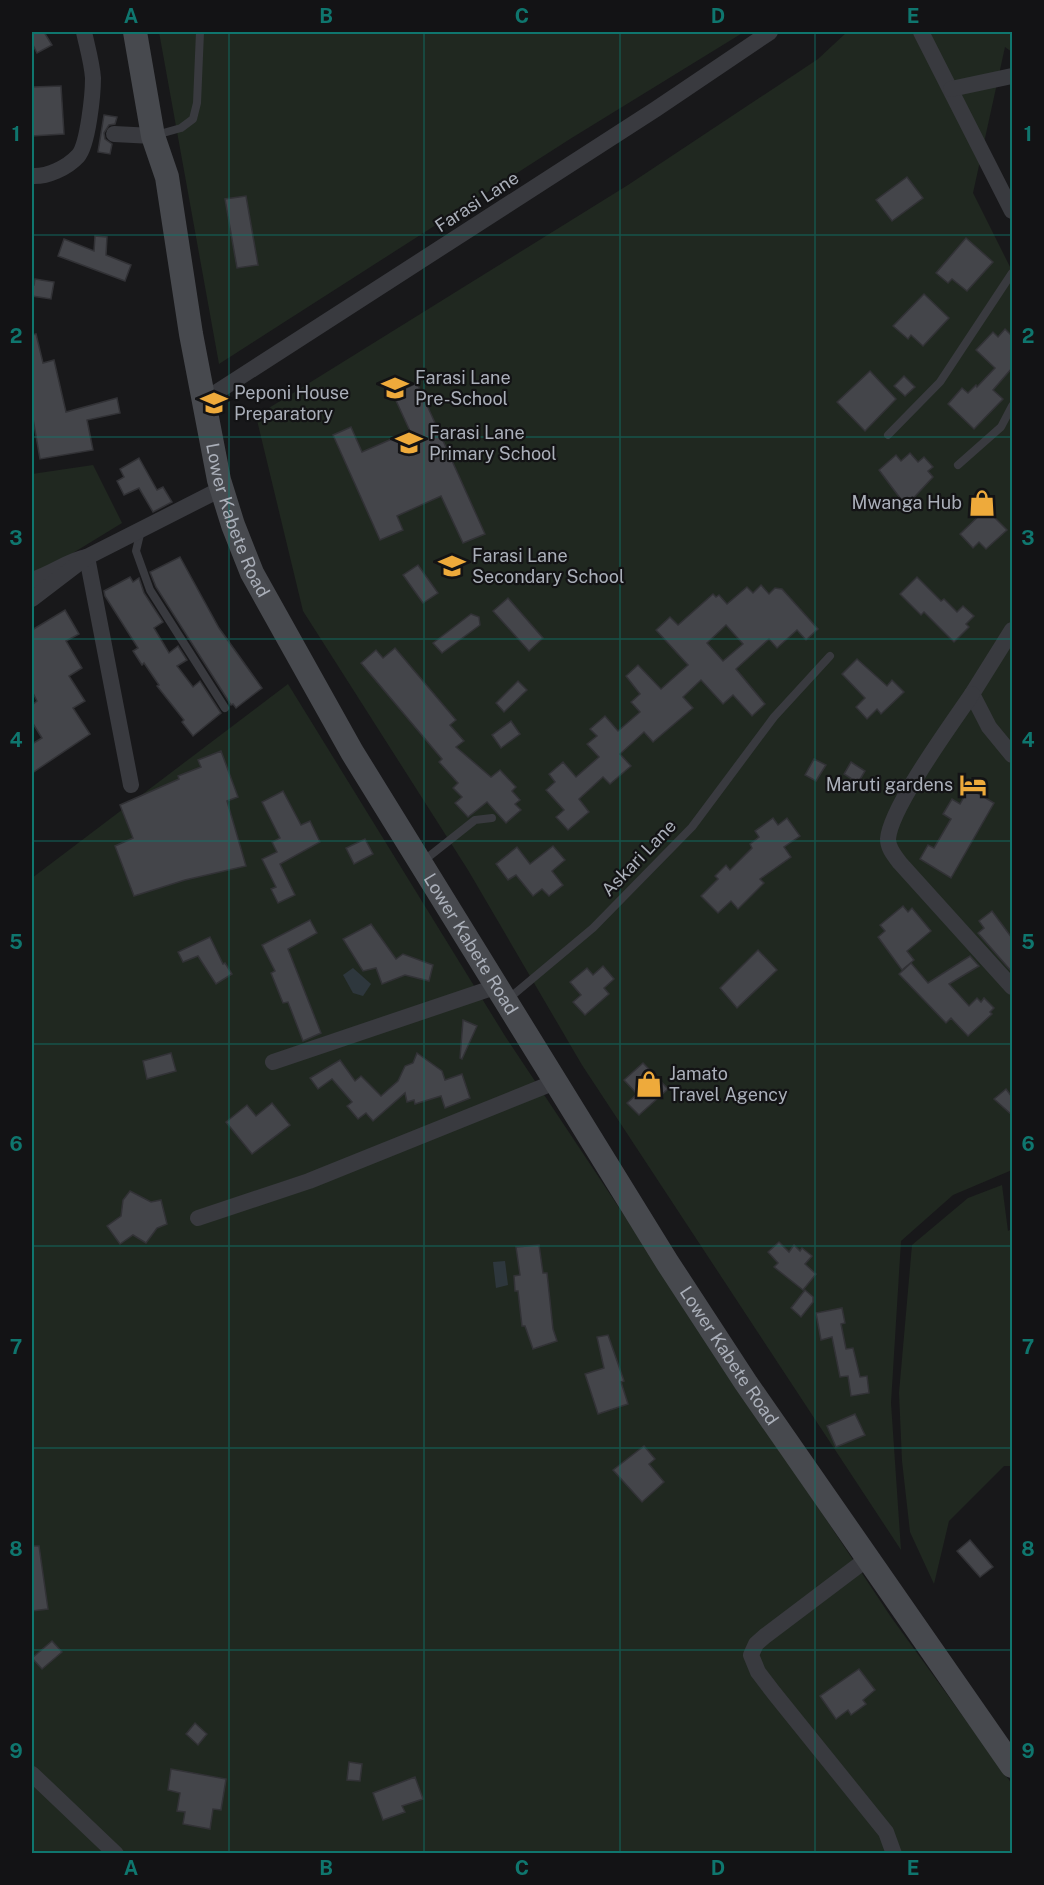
<svg xmlns="http://www.w3.org/2000/svg" width="1044" height="1885" font-family="'Public Sans',sans-serif">
	<rect width="100%" height="100%" fill="#18181a"/>
	<!-- green -->
	<g fill="#202820">
		<polygon points="159,32 744,32 570,139 219,364"/>
		<polygon points="847,32 1012,32 1012,52 1005,47 973,193 1012,271 1012,1170 953,1195 901,1241 891,1403 901,1550 582,1065 468,870 303,611 256,416 628,185 818,59"/>
		<polygon points="93,465 122,523 32,578 32,474"/>
		<polygon points="288,684 505,1036 891,1617 1012,1784 1012,1853 32,1854 32,878"/>
		<polygon points="1002,1185 1008,1231 1012,1229 1012,1466 1004,1466 949,1521 934,1584 910,1532 902,1461 899,1393 912,1245 968,1198"/>
	</g>
	<!-- water -->
	<g fill="#2e373d">
		<polygon points="353,968 371,984 363,996 353,993 343,975"/>
		<polygon points="505,1261 508,1285 496,1288 493,1262"/>
	</g>
	<!-- building -->
	<g fill="#44454a" stroke="#323236" stroke-width="1.5" fill-rule="evenodd">
		<polygon points="32,32 44,32 52,45 37,53 32,43"/>
		<polygon points="61,86 64,134 32,136 33,87"/>
		<polygon points="104,115 117,117 115,124 109,125 104,133 105,139 112,144 110,154 98,152"/>
		<polygon points="907,177 923,198 892,221 876,200"/>
		<polygon points="246,196 258,265 237,268 225,199"/>
		<polygon points="95,236 107,237 106,255 131,265 125,281 58,256 64,239 94,251"/>
		<polygon points="966,238 993,262 967,291 952,279 948,283 936,273"/>
		<polygon points="35,279 54,282 51,299 32,296 32,284 34,285"/>
		<polygon points="924,294 949,318 923,346 911,335 908,339 893,326"/>
		<polygon points="1005,329 1012,336 1012,368 993,390 1003,399 974,429 948,404 962,388 968,393 976,385 977,387 995,368 976,350 993,332 998,337"/>
		<polygon points="36,334 43,363 54,360 66,412 117,398 120,413 87,420 93,450 40,459 32,413 32,335"/>
		<polygon points="870,371 896,399 865,431 837,402"/>
		<polygon points="904,376 915,387 905,396 894,386"/>
		<polygon points="417,383 485,534 463,543 441,496 397,516 403,530 380,540 333,435 351,427 362,452 410,431 393,394"/>
		<polygon points="910,453 918,462 924,457 933,467 928,471 933,477 906,506 879,470 896,455 901,461"/>
		<polygon points="139,458 157,490 163,487 172,502 153,512 139,488 124,495 117,481 124,477 120,469"/>
		<polygon points="986,509 1007,530 986,549 979,542 973,548 960,534"/>
		<polygon points="180,557 219,628 262,688 236,708 233,704 231,705 156,587 150,572"/>
		<polygon points="418,565 438,593 423,603 403,575"/>
		<polygon points="130,577 133,582 139,578 144,593 163,622 154,628 169,653 178,646 187,660 177,666 193,687 200,681 221,713 193,736 182,722 184,720 157,686 159,685 144,663 142,665 133,651 138,648 105,596 104,591"/>
		<polygon points="917,577 941,601 944,599 957,612 963,606 974,616 966,624 969,627 954,642 924,612 921,615 900,594"/>
		<path d="M761,585L769,594L775,588L782,589L818,629L806,640L797,630L777,648L769,639L736,669L765,704L752,716L733,695L723,704L701,680L683,697L693,708L653,742L644,732L620,754L631,766L610,784L603,777L579,799L589,812L568,830L556,817L564,810L546,790L555,782L549,774L563,762L576,777L599,757L587,744L597,736L590,729L605,716L618,731L640,712L631,702L640,694L626,676L638,665L661,689L688,665L656,630L670,617L678,625L713,594L716,597L719,595L727,604L747,587L753,593ZM726,625L743,644L723,661L707,643Z"/>
		<polygon points="508,598 543,638 529,651 493,611"/>
		<polygon points="65,610 79,634 66,641 82,668 69,676 85,701 73,708 90,734 32,773 32,744 42,738 32,722 32,705 37,701 32,691 32,630"/>
		<polygon points="471,614 479,617 480,625 442,653 433,643"/>
		<polygon points="395,648 456,720 450,725 464,741 456,747 491,777 500,770 516,787 512,791 520,800 515,804 521,810 506,823 487,802 468,817 455,803 462,797 453,788 458,783 439,762 442,759 361,663 376,650 383,658"/>
		<polygon points="857,659 887,686 892,680 904,692 881,714 877,709 867,719 856,707 865,698 842,674"/>
		<polygon points="518,681 527,690 504,712 496,703"/>
		<polygon points="511,721 520,734 501,748 492,735"/>
		<polygon points="221,751 238,797 227,801 246,866 185,880 134,896 115,846 133,838 120,805 179,779 178,776 201,767 198,760"/>
		<polygon points="814,759 826,765 816,781 805,775"/>
		<polygon points="851,762 865,771 858,783 844,774"/>
		<polygon points="969,788 994,803 951,878 920,859 928,845 934,848 951,819 943,814 952,799 960,804"/>
		<polygon points="283,791 301,825 310,821 320,842 280,864 295,895 278,903 271,889 276,887 262,859 277,852 272,842 280,838 262,802"/>
		<polygon points="773,818 778,825 787,818 800,836 784,847 791,857 760,879 764,883 738,909 731,901 718,913 701,896 718,879 715,876 726,865 730,870 752,848 750,844 759,837 755,831"/>
		<polygon points="365,839 373,854 354,864 346,848"/>
		<polygon points="553,846 565,860 552,871 563,885 549,896 542,889 533,896 516,875 508,880 496,864 517,847 530,864"/>
		<polygon points="903,906 908,912 912,908 931,931 907,951 914,960 902,970 878,937 885,931 880,925"/>
		<polygon points="992,911 1012,938 1012,972 978,933 984,928 979,921"/>
		<polygon points="310,920 317,933 288,949 321,1033 303,1041 288,1002 283,1003 271,973 275,971 262,945"/>
		<polygon points="371,924 396,959 403,954 433,965 429,981 405,975 382,984 376,968 363,971 343,939"/>
		<polygon points="210,937 223,964 225,963 232,974 216,984 198,956 183,962 178,952"/>
		<polygon points="758,950 777,970 737,1008 720,988"/>
		<polygon points="970,956 979,966 949,984 969,1006 977,998 981,1002 984,998 994,1008 990,1012 992,1014 968,1036 951,1018 946,1023 899,974 911,963 928,983"/>
		<polygon points="603,966 614,979 604,988 609,994 585,1015 573,1002 581,995 570,982 587,968 593,975"/>
		<polygon points="463,1020 477,1026 462,1059 460,1058"/>
		<polygon points="171,1053 176,1071 147,1079 143,1061"/>
		<polygon points="417,1053 442,1071 445,1080 462,1074 470,1098 445,1108 441,1096 415,1104 414,1100 407,1102 405,1093 373,1121 366,1113 358,1119 347,1106 352,1102 332,1079 318,1089 310,1078 340,1060 355,1081 361,1076 381,1096 398,1081 405,1066 413,1063"/>
		<polygon points="643,1063 668,1089 639,1115 627,1103 637,1094 624,1080"/>
		<polygon points="1006,1089 1012,1097 1012,1115 994,1099"/>
		<polygon points="272,1103 290,1125 252,1154 226,1122 247,1105 256,1116"/>
		<polygon points="130,1191 151,1202 161,1200 167,1224 157,1228 146,1243 133,1235 120,1244 107,1226 121,1216 123,1200"/>
		<polygon points="779,1242 789,1252 794,1245 800,1251 802,1248 812,1256 805,1264 816,1274 803,1290 774,1267 778,1263 768,1252"/>
		<polygon points="539,1245 543,1273 547,1273 553,1329 557,1341 533,1349 525,1326 522,1326 518,1291 515,1291 514,1276 520,1275 516,1247"/>
		<polygon points="805,1290 813,1297 813,1302 801,1317 791,1308"/>
		<polygon points="842,1308 845,1323 841,1324 846,1349 853,1348 860,1377 867,1376 869,1393 851,1396 848,1376 840,1377 832,1337 821,1340 816,1313"/>
		<polygon points="608,1335 624,1381 621,1382 628,1404 598,1414 585,1374 604,1368 597,1337"/>
		<polygon points="855,1414 865,1435 836,1447 827,1426"/>
		<polygon points="644,1446 655,1459 649,1464 664,1482 642,1502 613,1470"/>
		<polygon points="970,1540 993,1567 980,1577 957,1551"/>
		<polygon points="32,1546 39,1546 48,1609 32,1611"/>
		<polygon points="52,1641 62,1652 42,1669 32,1658"/>
		<polygon points="859,1669 875,1690 863,1700 866,1704 851,1715 848,1710 836,1719 820,1696"/>
		<polygon points="195,1723 207,1734 198,1745 186,1734"/>
		<polygon points="349,1762 362,1764 360,1781 347,1780"/>
		<polygon points="171,1769 226,1779 221,1810 213,1809 210,1829 183,1824 185,1812 177,1811 180,1793 168,1790"/>
		<polygon points="415,1777 423,1799 402,1806 405,1812 383,1820 373,1793"/>
	</g>
	<g fill="none" stroke-linecap="round" stroke-linejoin="round">
		<!-- lane -->
		<g stroke="#393a3f" stroke-width="8">
			<polyline points="156,135 181,128 193,119 197,103 200,32"/>
			<polyline points="888,435 940,382 1012,273"/>
			<polyline points="958,465 1001,427 1012,406"/>
			<polyline points="141,530 136,551 150,590 225,708"/>
			<polyline points="422,862 475,820 492,818"/>
			<polyline points="507,1000 593,928 692,827 774,717 830,656"/>
		</g>
		<!-- street -->
		<g stroke="#393a3f" stroke-width="16">
			<polyline points="921,32 1012,211"/>
			<polyline points="951,89 1012,76"/>
			<polyline points="114,134 153,136"/>
			<path d="M32,176C47,177 67,168 78,156C88,145 93,94 93,78C92,63 87,46 84,32"/>
			<polyline points="203,401 656,109 770,32"/>
			<path d="M32,580C52,574 69,560 87,557L131,785"/>
			<polyline points="32,599 87,557 221,489"/>
			<polyline points="1012,630 972,694 989,727 1012,755"/>
			<path d="M972,694C953,722 890,808 888,839C888,849 895,856 900,863L1012,987"/>
			<polyline points="273,1062 495,987"/>
			<polyline points="198,1218 309,1181 555,1082"/>
			<polyline points="867,1559 765,1636 756,1644 751,1655 758,1672 774,1693 886,1832 894,1854"/>
			<polyline points="32,1774 116,1854"/>
		</g>
		<!-- secondary -->
		<path stroke="#47494e" stroke-width="24" id="s1" d="M135,32L153,136L167,177L191,334L219,480L233,525L252,573L352,752L667,1262L746,1383L1012,1766"/>
	</g>
	<!-- grid -->
	<path fill="none" stroke="#0f766e" stroke-width="1.5" stroke-opacity="0.55" d="M229,32V1854M424,32V1854M620,32V1854M815,32V1854M32,235H1012M32,437H1012M32,639H1012M32,841H1012M32,1044H1012M32,1246H1012M32,1448H1012M32,1650H1012"/>
	<!-- icons -->
	<defs>
		<symbol id="school-bare" viewBox="-9 -9 18 18"><path d="M0-5L7-2L0 1L-7-2ZM-4 1L0 2.5L4 1V4Q0 6-4 4Z" fill="#eeaa3b" stroke="#131315" stroke-width="2.5" paint-order="stroke"/></symbol>
		<symbol id="shop-bare" viewBox="-9 -9 18 18"><path d="M-5-2.5h2.3a2.7 3.5 0 0 1 5.4 0H5L5.5 6h-11ZM-1.5-2.5h3a1.5 2.3 0 0 0-3 0Z" fill="#eeaa3b" stroke="#131315" stroke-width="2.5" paint-order="stroke"/></symbol>
		<symbol id="hotel-bare" viewBox="-9 -9 18 18"><path d="M-6-4.5h1.5V1H6V5H4.5V3h-9V5H-6ZM-4 0a1.8 1.8 0 1 1 3.6 0ZM.5 0V-2.5h3Q6-2.5 6 0Z" fill="#eeaa3b" stroke="#131315" stroke-width="2.5" paint-order="stroke"/></symbol>
	</defs>
	<g fill-rule="evenodd">
		<use href="#school-bare" x="376" y="369" width="38" height="38"/>
		<use href="#school-bare" x="195" y="384" width="38" height="38"/>
		<use href="#school-bare" x="390" y="424" width="38" height="38"/>
		<use href="#shop-bare" x="963" y="484" width="38" height="38"/>
		<use href="#school-bare" x="433" y="547" width="38" height="38"/>
		<use href="#hotel-bare" x="954" y="766" width="38" height="38"/>
		<use href="#shop-bare" x="630" y="1065" width="38" height="38"/>
	</g>
	<g text-anchor="middle" stroke-width="4.5" stroke-linejoin="round" paint-order="stroke">
		<!-- street labels -->
		<g font-size="18" fill="#aaafb9" stroke="#131315">
			<text transform="translate(477 202) rotate(-33)" y="6">Farasi Lane</text>
			<text dy="6" stroke="none"><textPath href="#s1" startOffset="500">Lower Kabete Road</textPath></text>
			<text transform="translate(639 858) rotate(-46)" y="6">Askari Lane</text>
			<text dy="6" stroke="none"><textPath href="#s1" startOffset="986">Lower Kabete Road</textPath></text>
			<text dy="6" stroke="none"><textPath href="#s1" startOffset="1472">Lower Kabete Road</textPath></text>
		</g>
		<!-- poi labels -->
		<g font-size="18" fill="#aaafb9" stroke="#131315" text-anchor="start">
			<text x="415" y="384">Farasi Lane<tspan x="415" dy="21">Pre-School</tspan></text>
			<text x="234" y="399">Peponi House<tspan x="234" dy="21">Preparatory</tspan></text>
			<text x="429" y="439">Farasi Lane<tspan x="429" dy="21">Primary School</tspan></text>
			<text x="962" y="509" text-anchor="end">Mwanga Hub</text>
			<text x="472" y="562">Farasi Lane<tspan x="472" dy="21">Secondary School</tspan></text>
			<text x="953" y="791" text-anchor="end">Maruti gardens</text>
			<text x="669" y="1080">Jamato<tspan x="669" dy="21">Travel Agency</tspan></text>
		</g>
	</g>
	<!-- border -->
	<rect width="1044" height="1885" fill="none" stroke="#131315" stroke-width="66"/>
	<rect x="33" y="33" width="978" height="1819" fill="none" stroke="#0f766e" stroke-width="2"/>
	<g font-size="20" text-anchor="middle" font-weight="bold" fill="#0f766e">
		<text x="131" y="23">A</text>
		<text x="326" y="23">B</text>
		<text x="522" y="23">C</text>
		<text x="718" y="23">D</text>
		<text x="913" y="23">E</text>
		<text x="16" y="141">1</text>
		<text x="1028" y="141">1</text>
		<text x="16" y="343">2</text>
		<text x="1028" y="343">2</text>
		<text x="16" y="545">3</text>
		<text x="1028" y="545">3</text>
		<text x="16" y="747">4</text>
		<text x="1028" y="747">4</text>
		<text x="16" y="949">5</text>
		<text x="1028" y="949">5</text>
		<text x="16" y="1151">6</text>
		<text x="1028" y="1151">6</text>
		<text x="16" y="1354">7</text>
		<text x="1028" y="1354">7</text>
		<text x="16" y="1556">8</text>
		<text x="1028" y="1556">8</text>
		<text x="16" y="1758">9</text>
		<text x="1028" y="1758">9</text>
		<text x="131" y="1875">A</text>
		<text x="326" y="1875">B</text>
		<text x="522" y="1875">C</text>
		<text x="718" y="1875">D</text>
		<text x="913" y="1875">E</text>
	</g>
</svg>
